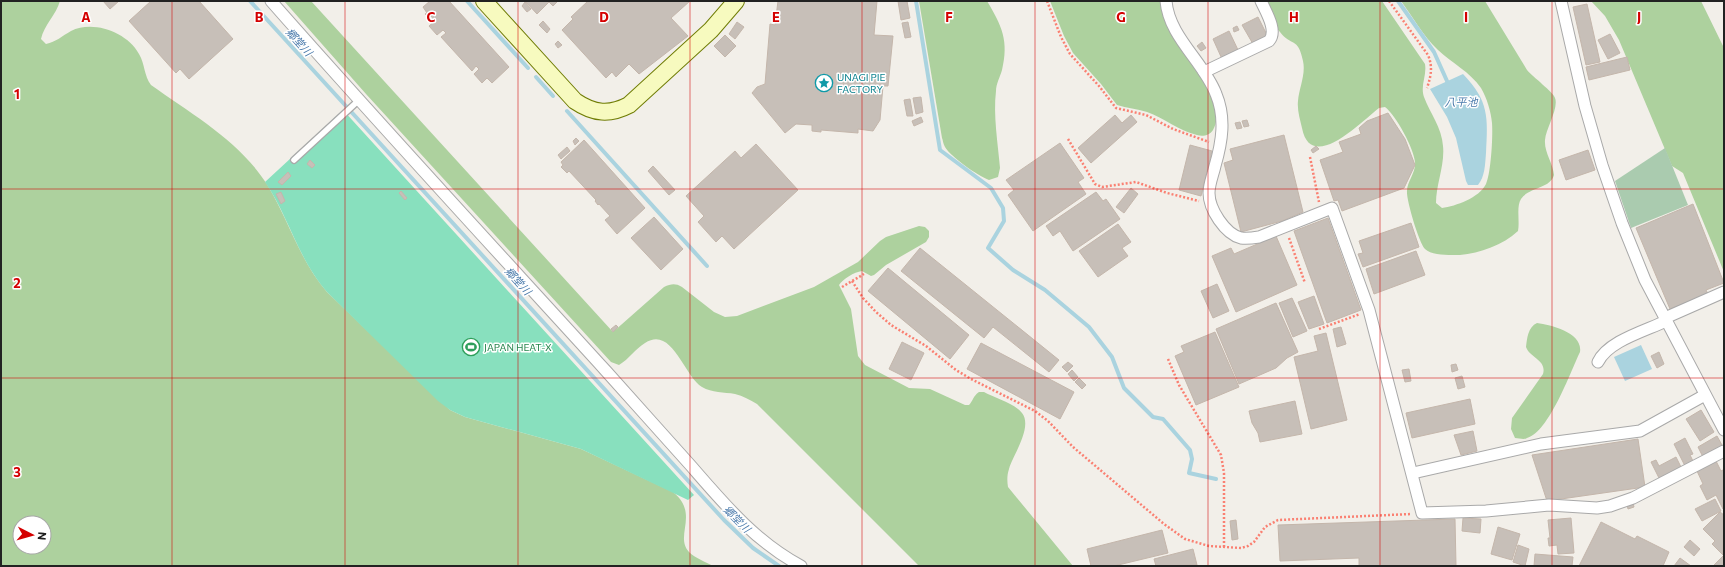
<svg xmlns="http://www.w3.org/2000/svg" width="1725" height="567" font-family="Commissioner,'Noto Sans JP',sans-serif">
	<rect width="100%" height="100%" fill="#f2efe9"/>
	<!-- forest -->
	<g fill="#add19e" fill-rule="evenodd">
		<path d="M1,1H60C56,15 44,25 41,39L46,44C56,42 62,36 71,31C93,20 127,32 139,54C145,64 144,76 151,85C193,115 241,142 268,186C289,221 300,261 327,292L450,410L465,417L581,449L673,492C700,514 674,536 689,552C695,558 706,562 713,566H254L252,565L241,566H1ZM20,523H44V547H20Z"/>
		<path d="M284,1H311L613,332L664,287C671,284 675,283 682,287L714,312L725,317L737,316L814,287L858,262L880,241L886,237L919,226L925,227L929,231V237L926,242L886,265L874,275L871,276L862,271C854,272 843,279 839,285L851,309L858,356L865,365L909,388L930,389L965,405H969C973,401 973,396 979,392H984C995,398 1014,403 1022,413C1033,427 1013,455 1009,469C1007,475 1007,481 1008,487L1073,566H919L757,404C750,400 743,396 735,394C724,392 712,393 702,387C684,376 672,325 645,343C635,349 629,359 619,365L611,362L366,94Z"/>
		<path d="M919,1H987C1002,26 1009,41 1002,70C1000,77 996,84 996,91C993,115 998,144 1000,168L998,177L989,180C978,176 951,157 945,147C943,144 943,140 942,138Z"/>
		<path d="M1050,1H1161C1162,11 1164,21 1169,30C1182,52 1230,104 1213,130C1210,135 1203,137 1197,135C1179,131 1164,118 1147,112C1137,109 1127,108 1117,105L1101,84L1073,53L1064,36Z"/>
		<path d="M1267,1H1382L1425,64C1427,76 1420,85 1424,97C1430,113 1442,128 1443,146C1445,165 1436,184 1436,203L1442,208C1456,206 1479,198 1486,184C1491,173 1493,136 1492,123C1491,112 1487,98 1481,88C1470,72 1452,63 1438,50C1423,36 1413,17 1401,1H1485L1527,70C1533,77 1553,92 1555,98C1559,108 1546,128 1545,140C1544,152 1553,163 1554,175C1550,189 1529,187 1521,199C1516,207 1520,221 1518,231C1503,245 1480,253 1460,255C1450,255 1432,256 1425,249C1419,243 1406,199 1407,191C1407,181 1416,173 1415,162C1414,149 1396,115 1385,107L1379,108C1361,122 1311,174 1302,128C1300,119 1297,110 1298,101C1299,88 1306,74 1303,61C1298,36 1291,47 1280,32C1273,24 1270,11 1267,1Z"/>
		<polygon points="1591,1 1701,1 1724,48 1724,272 1683,173 1672,166 1619,40 1605,16"/>
		<path d="M1537,323C1552,325 1583,333 1580,352C1570,373 1549,432 1527,438C1524,440 1519,438 1515,438L1511,429L1512,418L1543,374C1547,360 1530,358 1526,347C1527,338 1528,327 1537,323Z"/>
	</g>
	<!-- cemetery -->
	<polygon fill="#aacbaf" points="1665,148 1688,205 1631,228 1615,181"/>
	<!-- pitch -->
	<path fill="#88e0be" d="M343,110L694,495L688,500L581,449L465,417L450,410L438,401L327,292C298,259 289,217 265,182Z"/>
	<!-- water -->
	<g fill="#aad3df">
		<path d="M1463,74C1489,101 1488,117 1486,153C1485,165 1485,176 1478,185H1468L1466,181L1456,138L1447,117L1430,89Z"/>
		<polygon points="1641,345 1652,369 1625,381 1614,357"/>
	</g>
	<g fill="none" stroke-linecap="round" stroke-linejoin="round">
		<!-- stream -->
		<g stroke="#aad3df" stroke-width="4">
			<polyline points="250,1 724,520 753,548 779,566"/>
			<polyline points="467,1 528,68"/>
			<polyline points="916,1 940,150 991,188 1003,208 1004,221 988,248 1013,270 1045,290 1089,327 1112,357 1124,388 1153,417 1163,419 1190,450 1192,459 1189,473 1216,479"/>
			<polyline points="1398,1 1434,52 1447,81"/>
			<polyline points="536,77 553,96"/>
			<polyline points="567,111 707,266"/>
		</g>
	</g>
	<!-- building -->
	<g fill="#c7bfb8" stroke="#c4b6ab">
		<polygon points="103,1 119,1 110,9"/>
		<polygon points="151,1 199,1 233,39 189,79 180,69 176,73 129,21"/>
		<polygon points="430,1 449,1 509,67 492,83 487,78 482,83 474,74 479,69 476,66 472,71 441,37 446,33 443,30 437,35 429,26 435,21 431,16 429,18 425,14 427,13 423,7"/>
		<polygon points="525,1 558,1 553,6 549,2 537,14"/>
		<polygon points="588,1 690,1 671,18 688,36 639,74 629,64 616,77 612,72 606,78 562,30 573,19 571,17"/>
		<polygon points="778,1 877,1 874,35 893,36 888,86 883,86 880,120 873,131 858,129 858,133 821,130 821,132 812,131 812,125 796,124 785,133 752,93 757,87 765,84 770,24 775,25"/>
		<polygon points="898,1 907,1 910,18 901,20"/>
		<polygon points="525,2 531,9 527,12 522,6"/>
		<polygon points="1587,4 1600,62 1586,65 1573,7"/>
		<polygon points="1258,17 1268,37 1253,44 1242,25"/>
		<polygon points="543,21 550,29 547,33 539,25"/>
		<polygon points="737,22 744,27 735,39 729,34"/>
		<polygon points="908,22 911,37 905,38 902,23"/>
		<polygon points="1237,26 1239,30 1234,32 1233,28"/>
		<polygon points="1229,31 1239,52 1222,59 1213,39"/>
		<polygon points="1610,34 1620,53 1608,59 1598,40"/>
		<polygon points="725,35 736,46 725,57 714,46"/>
		<polygon points="558,41 562,45 558,48 555,44"/>
		<polygon points="1202,42 1206,48 1201,51 1197,46"/>
		<polygon points="1627,57 1630,70 1589,80 1586,67"/>
		<polygon points="921,97 923,112 916,114 913,98"/>
		<polygon points="910,99 913,116 907,116 904,100"/>
		<polygon points="1388,113 1405,139 1415,165 1404,188 1342,211 1338,200 1334,201 1320,160 1343,152 1339,142 1361,134 1359,128 1367,121"/>
		<polygon points="1115,115 1122,123 1131,115 1137,122 1091,163 1078,148"/>
		<polygon points="921,117 923,122 914,126 912,121"/>
		<polygon points="1247,120 1249,126 1244,127 1242,121"/>
		<polygon points="1240,122 1242,128 1237,129 1235,123"/>
		<polygon points="1284,135 1303,212 1282,221 1241,232 1224,163 1233,160 1230,149"/>
		<polygon points="576,138 579,141 575,145 573,141"/>
		<polygon points="584,140 645,208 617,234 605,220 610,216 599,204 598,205 595,201 596,200 569,171 567,173 561,167 563,165 561,162"/>
		<polygon points="1060,143 1084,178 1078,182 1086,194 1033,231 1008,195 1014,190 1006,180"/>
		<polygon points="756,144 798,190 734,249 722,236 716,242 698,222 704,216 686,196 735,151 741,158"/>
		<polygon points="1190,145 1212,151 1201,196 1179,190"/>
		<polygon points="1316,146 1319,149 1313,153 1311,150"/>
		<polygon points="567,147 570,151 561,159 558,155"/>
		<polygon points="1588,150 1595,170 1566,180 1559,160"/>
		<polygon points="310,160 315,165 312,168 307,164"/>
		<polygon points="653,166 675,190 669,195 648,171"/>
		<polygon points="288,172 291,176 282,185 278,182"/>
		<polygon points="1131,188 1138,194 1124,213 1116,207"/>
		<polygon points="401,191 407,198 405,200 399,193"/>
		<polygon points="281,192 285,201 281,204 276,194"/>
		<polygon points="1096,192 1103,201 1106,199 1120,219 1073,251 1060,231 1053,236 1046,226"/>
		<polygon points="1693,204 1724,283 1706,290 1708,294 1670,309 1636,228"/>
		<polygon points="654,217 683,249 661,270 631,238"/>
		<polygon points="1328,218 1361,310 1327,323 1294,231"/>
		<polygon points="1411,223 1419,247 1363,267 1358,254 1363,253 1359,241"/>
		<polygon points="1118,224 1131,242 1122,248 1128,256 1098,277 1079,251"/>
		<polygon points="1276,236 1297,285 1236,312 1212,256 1231,248 1234,254"/>
		<polygon points="920,248 1059,360 1049,372 993,327 984,338 901,271"/>
		<polygon points="1416,251 1425,275 1374,294 1366,269"/>
		<polygon points="888,268 969,335 950,359 868,291"/>
		<polygon points="1217,284 1229,311 1213,318 1201,291"/>
		<polygon points="1314,296 1324,324 1309,329 1298,302"/>
		<polygon points="1292,298 1307,331 1293,337 1279,303"/>
		<polygon points="1276,303 1298,352 1287,358 1276,368 1239,384 1216,329"/>
		<polygon points="616,325 618,327 613,332 611,329"/>
		<polygon points="1341,327 1346,344 1337,347 1333,329"/>
		<polygon points="1215,332 1239,387 1196,405 1175,356 1184,352 1181,346"/>
		<polygon points="1326,333 1347,420 1311,429 1294,357 1318,351 1314,336"/>
		<polygon points="902,342 924,353 911,380 889,369"/>
		<polygon points="981,343 1074,392 1060,419 967,369"/>
		<polygon points="1659,352 1664,364 1657,368 1651,356"/>
		<polygon points="1068,362 1073,366 1067,372 1062,367"/>
		<polygon points="1456,364 1458,370 1452,372 1451,365"/>
		<polygon points="1409,369 1411,381 1405,382 1402,370"/>
		<polygon points="1072,370 1078,377 1074,381 1068,374"/>
		<polygon points="1462,376 1465,387 1458,389 1455,378"/>
		<polygon points="1079,378 1086,385 1082,389 1075,382"/>
		<polygon points="1470,399 1475,424 1412,438 1406,413"/>
		<polygon points="1295,401 1302,434 1260,442 1258,433 1252,423 1249,411"/>
		<polygon points="1701,410 1714,432 1700,441 1686,419"/>
		<polygon points="1473,431 1477,451 1461,455 1454,435"/>
		<polygon points="1717,436 1723,447 1703,457 1698,447"/>
		<polygon points="1685,438 1693,454 1690,455 1693,461 1685,466 1674,444"/>
		<polygon points="1638,439 1645,487 1547,501 1532,455"/>
		<polygon points="1676,457 1682,469 1660,480 1651,462 1656,460 1659,466"/>
		<polygon points="1716,461 1721,471 1723,470 1724,473 1723,509 1716,495 1707,500 1700,486 1703,484 1697,471"/>
		<polygon points="1715,499 1721,511 1702,521 1695,509"/>
		<polygon points="1633,503 1634,507 1628,509 1627,505"/>
		<polygon points="1720,512 1724,515 1723,555 1712,544 1715,541 1703,529"/>
		<polygon points="1463,518 1481,519 1480,533 1462,531"/>
		<polygon points="1571,518 1574,553 1558,554 1557,545 1549,546 1548,538 1550,538 1548,520"/>
		<polygon points="1455,519 1456,566 1359,566 1359,558 1280,561 1278,525"/>
		<polygon points="1236,520 1238,539 1232,540 1230,521"/>
		<polygon points="1601,522 1635,539 1637,536 1669,552 1663,566 1579,566"/>
		<polygon points="1498,527 1520,534 1512,560 1491,554"/>
		<polygon points="1162,530 1168,553 1114,566 1091,566 1087,549"/>
		<polygon points="1690,540 1700,549 1694,556 1684,547"/>
		<polygon points="1518,545 1529,549 1525,566 1513,562"/>
		<polygon points="1193,549 1197,565 1156,566 1154,559"/>
		<polygon points="1535,554 1573,557 1572,566 1534,566"/>
		<polygon points="1724,555 1724,566 1713,566"/>
		<polygon points="1680,558 1691,566 1674,566"/>
	</g>
	<g fill="none" stroke-linecap="round" stroke-linejoin="round">
		<defs>
			<polyline id="lane" points="294,160 358,101"/>
			<g id="street">
				<path d="M271,1C381,126 494,248 606,371C635,403 663,435 692,467C725,505 756,542 801,566"/>
				<path d="M1166,1C1169,37 1204,62 1216,94C1226,118 1222,142 1215,166C1213,175 1209,184 1209,193C1209,209 1225,234 1241,238C1247,239 1253,238 1259,237L1332,208L1369,310L1422,513L1486,511L1549,505L1597,508L1610,506L1633,498L1724,451"/>
				<polyline points="1561,1 1585,106 1602,165 1622,223 1645,280 1724,430"/>
				<path d="M1204,72L1269,41C1278,31 1266,12 1261,1"/>
				<polyline points="1665,318 1724,292"/>
				<path d="M1598,362C1608,341 1645,331 1666,321"/>
				<polyline points="1413,473 1541,444 1640,431 1705,395"/>
			</g>
			<path id="secondary" d="M484,1L575,101C594,114 610,115 629,105L711,30L736,1"/>
		</defs>
		<!-- lane casing -->
		<use href="#lane" stroke="#a9a9a9" stroke-width="8"/>
		<!-- street casing -->
		<use href="#street" stroke="#a9a9a9" stroke-width="13"/>
		<!-- secondary casing -->
		<use href="#secondary" stroke="#707d05" stroke-width="18"/>
		<!-- path -->
		<g stroke="#fa8072" stroke-width="2.5" stroke-dasharray="2 2" stroke-linecap="butt">
			<polyline points="1047,1 1061,37 1070,54 1099,86 1116,108 1146,115 1173,129 1209,142"/>
			<path d="M1389,1L1428,55C1433,67 1431,76 1427,88"/>
			<polyline points="1068,139 1095,184 1102,187 1136,182 1167,193 1199,201"/>
			<polyline points="1310,157 1319,202"/>
			<polyline points="1289,238 1305,283"/>
			<polyline points="852,281 863,298 876,312 891,325 926,346 956,370 971,379 1035,411 1048,421 1073,447 1164,524 1185,539 1209,546 1241,548 1248,546 1254,542 1265,527 1278,520 1411,514"/>
			<polyline points="842,287 864,274"/>
			<polyline points="1319,329 1360,314"/>
			<polyline points="1168,359 1179,385 1221,455 1224,473 1224,547"/>
		</g>
		<!-- lane -->
		<use href="#lane" stroke="#fff" stroke-width="5.5"/>
		<!-- street -->
		<use href="#street" stroke="#fff" stroke-width="11"/>
		<!-- secondary -->
		<use href="#secondary" stroke="#f7fabf" stroke-width="16"/>
	</g>
	<!-- grid -->
	<path fill="none" stroke="#d40000" stroke-width="1" stroke-opacity="0.55" d="M172,1V566M345,1V566M518,1V566M690,1V566M862,1V566M1035,1V566M1208,1V566M1380,1V566M1552,1V566M1,189H1724M1,378H1724"/>
	<!-- icons -->
	<defs>
		<symbol id="sight-ring" viewBox="-11 -11 22 22"><circle r="9.5" fill="#fff" stroke="#0f9aa8" stroke-width="1.5"/><path d="M0-6L1.8-2.2L6-1.7L2.9 1.2L3.7 5.4L0 3.3L-3.7 5.4L-2.9 1.2L-6-1.7L-1.8-2.2Z" fill="#0f9aa8"/></symbol>
		<symbol id="stadium-ring" viewBox="-11 -11 22 22"><circle r="9.5" fill="#fff" stroke="#2e9e5b" stroke-width="1.5"/><path d="M0-5a6.5 5 0 1 0 0 10a6.5 5 0 1 0 0-10ZM-3.5-1.8h7v3.6h-7Z" fill="#2e9e5b"/></symbol>
	</defs>
	<g fill-rule="evenodd">
		<use href="#sight-ring" x="814" y="73" width="20" height="20"/>
		<use href="#stadium-ring" x="461" y="337" width="20" height="20"/>
	</g>
	<g text-anchor="middle" stroke-width="3" stroke-linejoin="round" paint-order="stroke">
		<!-- culture labels -->
		<g font-size="10" fill="#0d838f" stroke="#fff" text-anchor="start">
			<text x="837" y="81">UNAGI PIE<tspan x="837" dy="12">FACTORY</tspan></text>
		</g>
		<!-- leisure labels -->
		<g font-size="10" fill="#27864d" stroke="#fff" text-anchor="start">
			<text x="484" y="351">JAPAN HEAT-X</text>
		</g>
		<!-- water labels -->
		<g font-size="11" font-style="italic" fill="#4a7aab" stroke="#fff">
			<text transform="translate(299 42) rotate(48)" y="4">郷堂川</text>
			<text x="1461" y="106">八平池</text>
			<text transform="translate(518 281) rotate(48)" y="4">郷堂川</text>
			<text transform="translate(737 519) rotate(45)" y="4">郷堂川</text>
		</g>
	</g>
	<g font-size="13" text-anchor="middle" font-weight="bold" fill="#d40000" stroke="#fff" stroke-width="3" stroke-linejoin="round" paint-order="stroke">
		<text x="86" y="22">A</text>
		<text x="259" y="22">B</text>
		<text x="431" y="22">C</text>
		<text x="604" y="22">D</text>
		<text x="776" y="22">E</text>
		<text x="949" y="22">F</text>
		<text x="1121" y="22">G</text>
		<text x="1294" y="22">H</text>
		<text x="1466" y="22">I</text>
		<text x="1639" y="22">J</text>
		<text x="17" y="99">1</text>
		<text x="17" y="288">2</text>
		<text x="17" y="477">3</text>
	</g>
	<!-- border -->
	<rect width="1725" height="567" fill="none" stroke="#222222" stroke-width="4"/>
	<!-- north arrow -->
	<g transform="translate(32 535) rotate(96)"><circle r="19" fill="#ffffff" stroke="#a7a7a7"/>
	<path d="M0-3L7 15L0 10L-7 15Z" fill="#d40000"/>
	<text y="-6" font-size="11" font-weight="bold" text-anchor="middle" fill="#222222">N</text>
	</g>
</svg>
